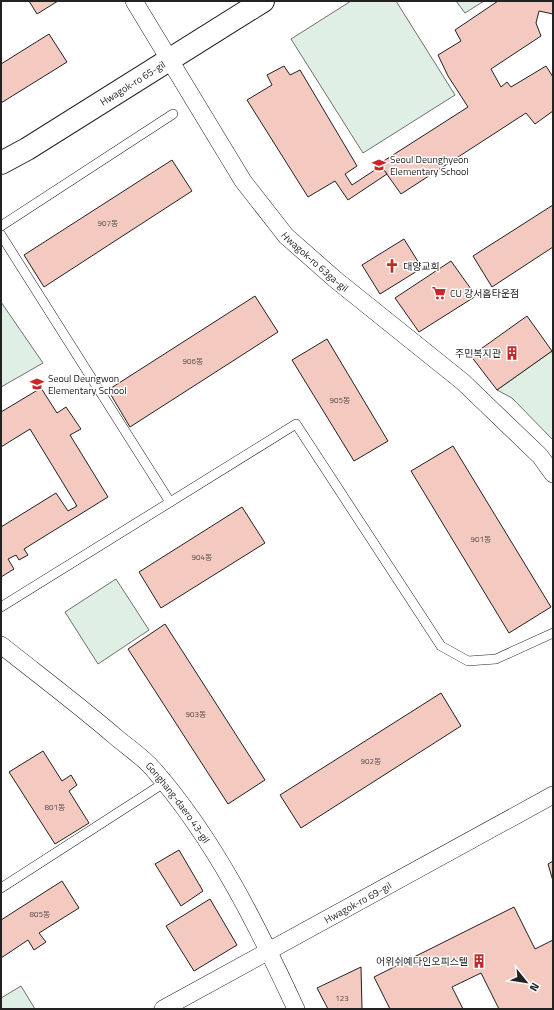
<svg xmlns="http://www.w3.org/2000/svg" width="554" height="1010" font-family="'Titillium Web','Noto Sans KR',sans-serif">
	<rect width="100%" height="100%" fill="#fff"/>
	<!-- green -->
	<g fill="#e0efe3" stroke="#6f6f6f">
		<polygon points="351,1 396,1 455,95 363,153 291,39"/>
		<polygon points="456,1 484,1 465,13"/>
		<polygon points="1,302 43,363 1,387"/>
		<polygon points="552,351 553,359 553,440 512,398 497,390"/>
		<polygon points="116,579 149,630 98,664 65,612"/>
		<polygon points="21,986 35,1009 1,1009 1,998"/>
	</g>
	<!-- building -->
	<g fill="#f3c9c0" stroke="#222">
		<polygon points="29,1 58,1 37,14"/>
		<polygon points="498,1 553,1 553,14 539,11 536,23 541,36 491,69 501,87 507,82 511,87 546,66 553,77 553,111 535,124 526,113 401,194 381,166 382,162 468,107 448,76 438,55 461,41 455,30"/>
		<polygon points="49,34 67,62 1,103 1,64"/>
		<polygon points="284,66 290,75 300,70 357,166 345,174 352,185 381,166 387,174 348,200 335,181 308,197 247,100 272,85 267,75"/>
		<polygon points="172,160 192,191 44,287 24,255"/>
		<polygon points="553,205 553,247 492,287 473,256"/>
		<polygon points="404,239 422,268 380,294 362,265"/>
		<polygon points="451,261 476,296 419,332 395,298"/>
		<polygon points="255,296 278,332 130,427 108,390"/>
		<polygon points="527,316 552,351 497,390 471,356"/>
		<polygon points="327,339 388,441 354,461 292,360"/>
		<polygon points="41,388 57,413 66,407 81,429 70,435 108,497 24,549 28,555 19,560 16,555 8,559 14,569 1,577 1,527 56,493 68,511 77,506 30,429 1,447 1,412"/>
		<polygon points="453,446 551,607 509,633 411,471"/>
		<polygon points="242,507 265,543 161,608 139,572"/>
		<polygon points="165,624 265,780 228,804 128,649"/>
		<polygon points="441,693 461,726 301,828 280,795"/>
		<polygon points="43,751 62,781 71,775 77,785 69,791 89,823 55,844 9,772"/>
		<polygon points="179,850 203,891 181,906 155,864"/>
		<polygon points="553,861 553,881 548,864"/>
		<polygon points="62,881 79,908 39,933 46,942 34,950 28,940 1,958 1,920"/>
		<polygon points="210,899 237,945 194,971 166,926"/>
		<polygon points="514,907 535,949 553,940 553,1009 499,1009 481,973 452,987 463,1009 390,1009 374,977"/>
		<polygon points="361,967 362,1009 328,1009 317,988"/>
	</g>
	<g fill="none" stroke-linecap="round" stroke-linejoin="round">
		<defs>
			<g id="lane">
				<polyline points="1,226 173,114"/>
				<polyline points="1,235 170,502"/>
				<polyline points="1,607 296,424 441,646 468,661 496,659 553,633"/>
				<polyline points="1,888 164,783"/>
			</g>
			<g id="street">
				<path id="s1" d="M134,1L243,181L286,236L336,280L463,382L540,456L553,474"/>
				<path id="s2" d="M1,645C40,676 80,706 117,738C129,748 144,758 154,770C215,840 257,925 296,1009"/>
				<path id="s3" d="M163,1009L553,795"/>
			</g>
			<g id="secondary">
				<path id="s4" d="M1,163L27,149L263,1"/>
			</g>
		</defs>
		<!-- lane casing -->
		<use href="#lane" stroke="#222" stroke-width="10"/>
		<!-- street casing -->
		<use href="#street" stroke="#222" stroke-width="18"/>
		<!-- secondary casing -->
		<use href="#secondary" stroke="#222" stroke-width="24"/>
		<!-- lane -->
		<use href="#lane" stroke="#fff" stroke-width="9"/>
		<!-- street -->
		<use href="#street" stroke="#fff" stroke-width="17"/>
		<!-- secondary -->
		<use href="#secondary" stroke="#fff" stroke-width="22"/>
	</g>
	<!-- icons -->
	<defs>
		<symbol id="school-bare" viewBox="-9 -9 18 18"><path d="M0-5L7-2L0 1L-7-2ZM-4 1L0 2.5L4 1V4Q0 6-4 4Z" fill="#c62828" stroke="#fff" stroke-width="2.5" paint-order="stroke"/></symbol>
		<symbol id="church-bare" viewBox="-9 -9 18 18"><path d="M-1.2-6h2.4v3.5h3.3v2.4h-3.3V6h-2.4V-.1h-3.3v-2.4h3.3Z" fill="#c62828" stroke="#fff" stroke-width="2.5" paint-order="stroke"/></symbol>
		<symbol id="supermarket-bare" viewBox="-9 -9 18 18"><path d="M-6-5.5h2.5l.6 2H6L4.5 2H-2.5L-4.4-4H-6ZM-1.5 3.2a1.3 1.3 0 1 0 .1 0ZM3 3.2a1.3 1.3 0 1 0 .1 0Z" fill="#c62828" stroke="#fff" stroke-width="2.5" paint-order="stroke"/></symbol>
		<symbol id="building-bare" viewBox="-9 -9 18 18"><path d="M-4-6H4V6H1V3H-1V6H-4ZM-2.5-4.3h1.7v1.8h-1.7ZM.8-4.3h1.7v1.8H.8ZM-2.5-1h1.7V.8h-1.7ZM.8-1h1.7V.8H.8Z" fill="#c62828" stroke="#fff" stroke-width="2.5" paint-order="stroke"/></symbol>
	</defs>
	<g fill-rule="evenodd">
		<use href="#school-bare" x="369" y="155" width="20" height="20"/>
		<use href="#church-bare" x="382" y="256" width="20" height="20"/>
		<use href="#supermarket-bare" x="429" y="283" width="20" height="20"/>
		<use href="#building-bare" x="502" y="343" width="20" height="20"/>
		<use href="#school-bare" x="27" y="374" width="20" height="20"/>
		<use href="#building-bare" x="469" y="951" width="20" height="20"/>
	</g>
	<g text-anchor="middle" stroke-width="3" stroke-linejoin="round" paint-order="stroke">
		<!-- number labels -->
		<g font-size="8" fill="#564c4a">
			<text x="108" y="226">907동</text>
			<text x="193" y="364">906동</text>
			<text x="340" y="403">905동</text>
			<text x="481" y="542">901동</text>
			<text x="202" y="560">904동</text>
			<text x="196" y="717">903동</text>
			<text x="371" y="764">902동</text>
			<text x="55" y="810">801동</text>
			<text x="40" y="917">805동</text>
			<text x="342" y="1001">123</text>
		</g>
		<!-- street labels -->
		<g font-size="10" fill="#222" stroke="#fff">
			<text dy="4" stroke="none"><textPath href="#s4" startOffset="154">Hwagok-ro 65-gil</textPath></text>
			<text dy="4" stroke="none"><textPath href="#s1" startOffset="319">Hwagok-ro 63ga-gil</textPath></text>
			<text dy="4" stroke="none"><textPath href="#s2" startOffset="238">Gonghang-daero 43-gil</textPath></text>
			<text dy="4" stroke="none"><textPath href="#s3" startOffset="222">Hwagok-ro 69-gil</textPath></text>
		</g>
		<!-- poi labels -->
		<g font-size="10" fill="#222" stroke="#fff" text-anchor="start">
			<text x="390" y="163">Seoul Deunghyeon<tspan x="390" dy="12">Elementary School</tspan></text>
			<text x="403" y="270">대양교회</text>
			<text x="450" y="297">CU 강서홈타운점</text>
			<text x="501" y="357" text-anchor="end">주민복지관</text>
			<text x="48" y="382">Seoul Deungwon<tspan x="48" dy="12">Elementary School</tspan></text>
			<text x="468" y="965" text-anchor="end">어위쉬예다인오피스텔</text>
		</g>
	</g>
	<!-- border -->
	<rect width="554" height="1010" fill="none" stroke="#222222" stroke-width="4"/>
	<!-- north arrow -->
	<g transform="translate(526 982) rotate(120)" stroke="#ffffff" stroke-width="3" paint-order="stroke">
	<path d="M0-3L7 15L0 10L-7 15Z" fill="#222222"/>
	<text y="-6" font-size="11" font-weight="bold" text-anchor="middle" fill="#222222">N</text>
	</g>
</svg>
